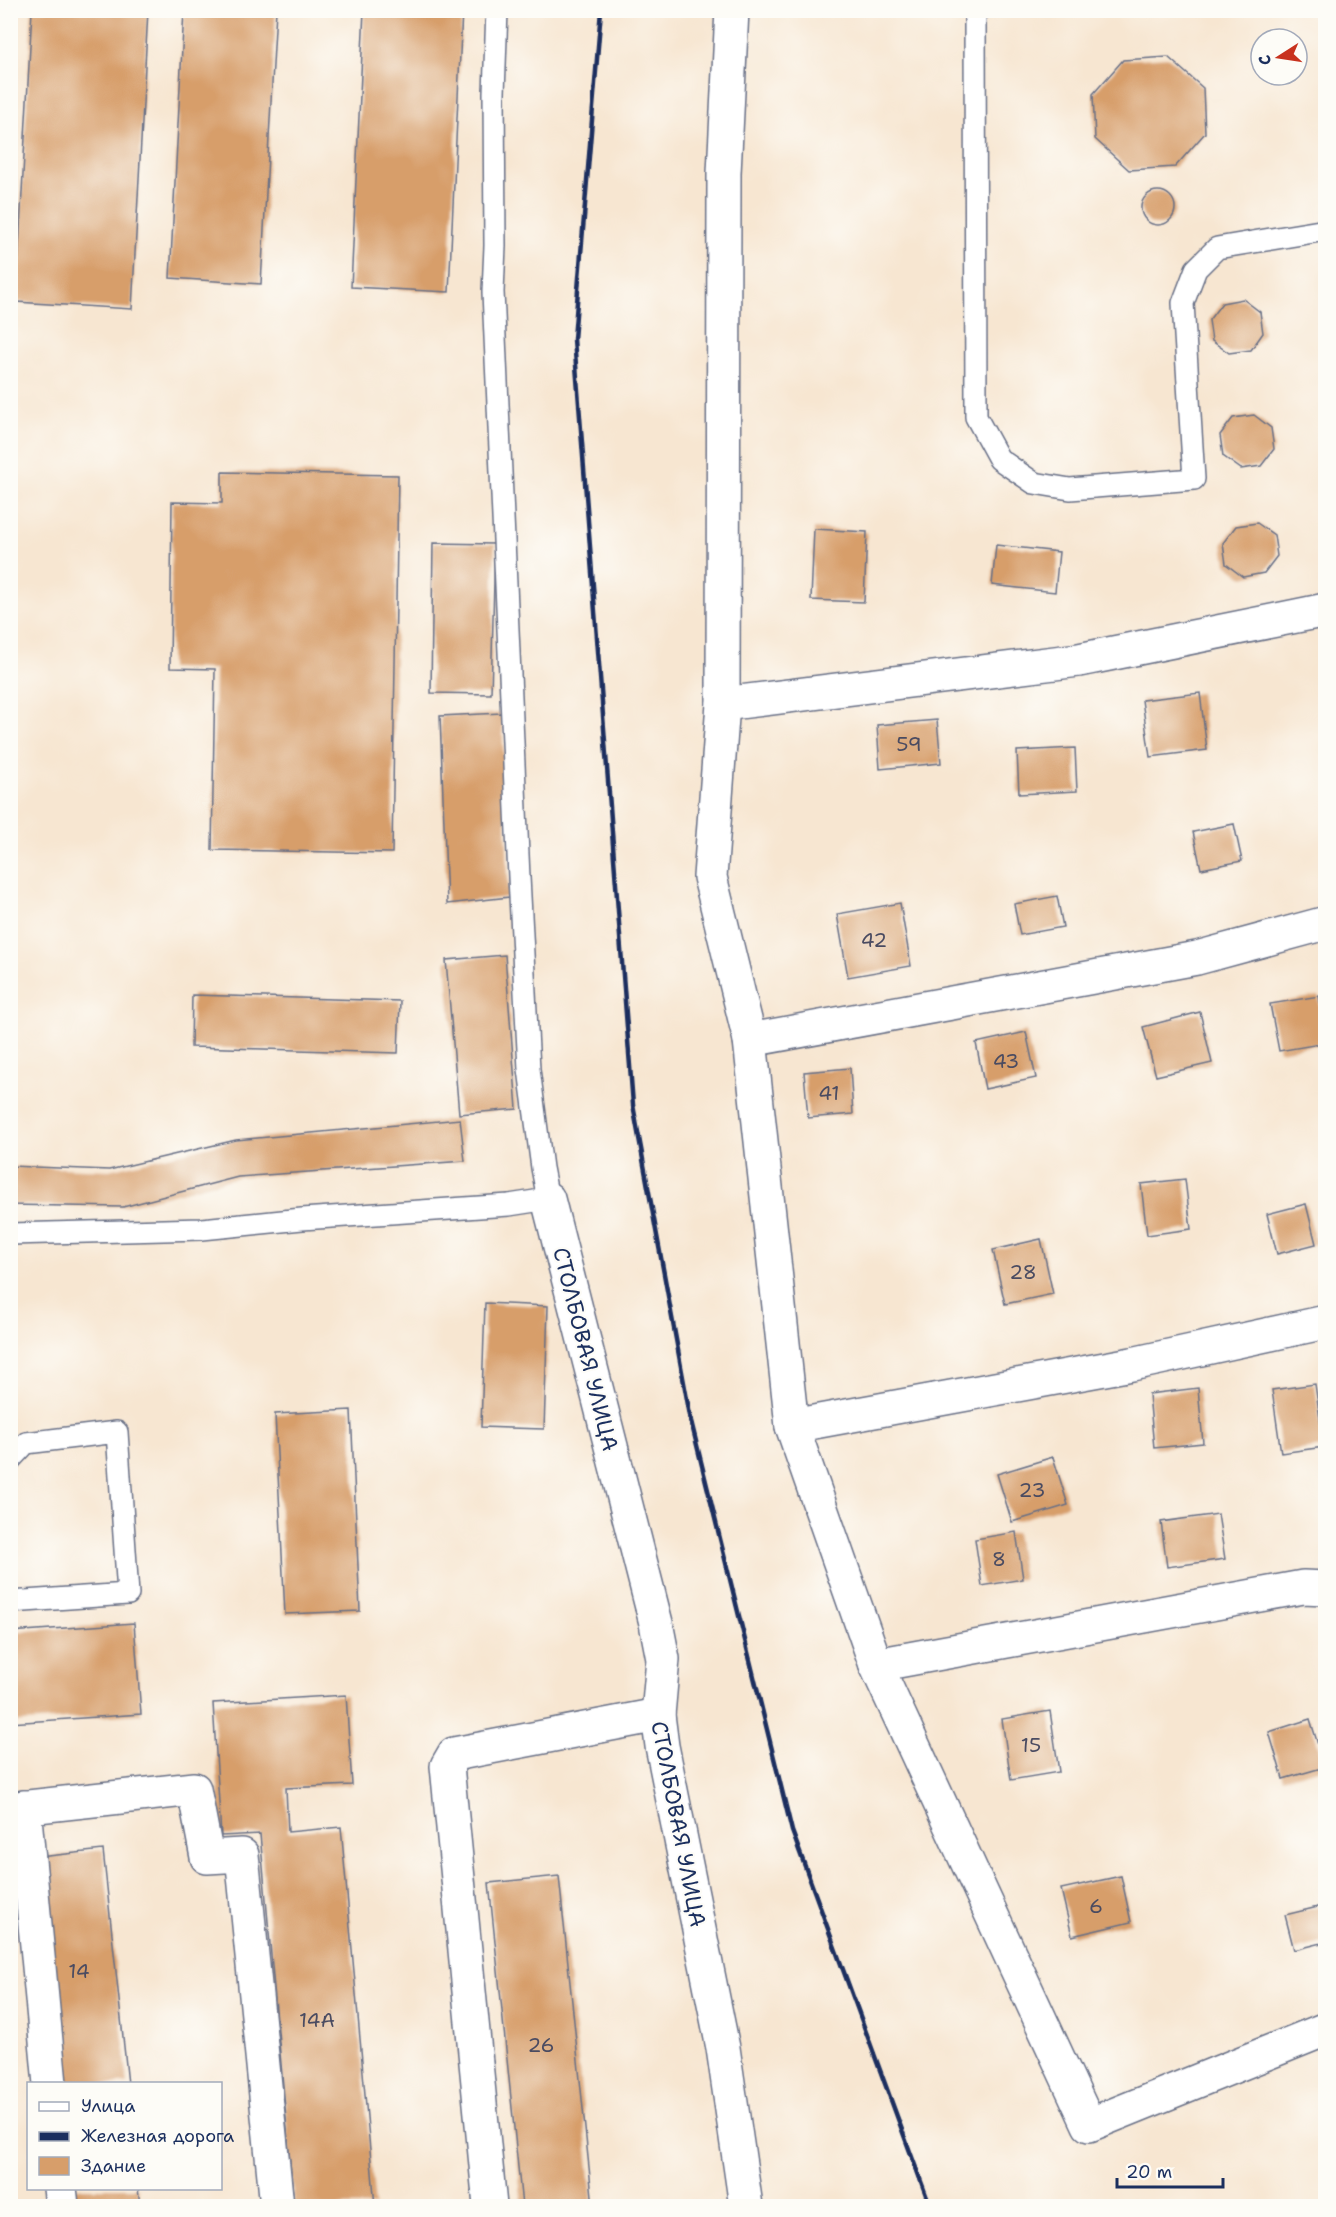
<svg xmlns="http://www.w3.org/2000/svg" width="1336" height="2217" font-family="'Shantell Sans',sans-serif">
	<rect width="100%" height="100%" fill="#fdfcf7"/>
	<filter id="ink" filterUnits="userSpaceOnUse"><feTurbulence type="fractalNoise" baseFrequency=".0167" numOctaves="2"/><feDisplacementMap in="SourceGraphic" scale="12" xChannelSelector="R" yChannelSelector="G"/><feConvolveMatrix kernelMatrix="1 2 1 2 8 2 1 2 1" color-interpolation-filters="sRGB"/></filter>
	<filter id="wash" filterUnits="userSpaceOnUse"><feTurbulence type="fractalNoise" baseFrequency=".008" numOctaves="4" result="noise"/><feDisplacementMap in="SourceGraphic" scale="24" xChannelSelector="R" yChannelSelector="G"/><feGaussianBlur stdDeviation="1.35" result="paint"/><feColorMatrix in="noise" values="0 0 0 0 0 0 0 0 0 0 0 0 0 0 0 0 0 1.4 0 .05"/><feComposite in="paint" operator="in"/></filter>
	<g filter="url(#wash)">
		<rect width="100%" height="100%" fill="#f7e6d1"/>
		<g id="blocks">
			<!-- building -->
			<g fill="#d79e6a">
				<polygon points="32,10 148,10 132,309 16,302"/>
				<polygon points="184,10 276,10 261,284 170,278"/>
				<polygon points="364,10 462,10 449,292 351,287"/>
				<polygon points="1168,57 1203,88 1205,133 1175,167 1129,170 1095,139 1093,94 1123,60"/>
				<circle cx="1158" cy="208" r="17"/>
				<polygon points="1243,299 1260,312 1263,333 1251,350 1229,353 1212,341 1209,320 1222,303"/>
				<polygon points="1254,415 1271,428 1274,449 1261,466 1241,469 1223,456 1220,435 1233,418"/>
				<polygon points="222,472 398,475 392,853 212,850 215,669 170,668 172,502 222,503"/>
				<polygon points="1257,523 1274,535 1277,556 1264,573 1243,577 1226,564 1223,543 1236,526"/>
				<polygon points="814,529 867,532 864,602 811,600"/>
				<polygon points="433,543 495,544 491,694 431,693"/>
				<polygon points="996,545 1059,552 1055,592 992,585"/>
				<polygon points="1200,693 1207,750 1150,757 1142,700"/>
				<polygon points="502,713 509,897 447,904 440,716"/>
				<polygon points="937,720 941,763 880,769 877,725"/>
				<polygon points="1075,748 1077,791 1019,794 1017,751"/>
				<polygon points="1234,824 1242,861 1201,869 1193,832"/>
				<polygon points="1057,896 1063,927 1020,935 1014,904"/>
				<polygon points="900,903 911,966 848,977 837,914"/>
				<polygon points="505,955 517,1109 459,1114 446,960"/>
				<polygon points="192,995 400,1001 398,1053 191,1047"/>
				<polygon points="1319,996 1326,1043 1279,1051 1270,1004"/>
				<polygon points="1200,1012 1212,1063 1156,1076 1143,1027"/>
				<polygon points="1026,1032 1036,1078 985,1089 976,1043"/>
				<polygon points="850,1068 853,1114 808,1118 804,1072"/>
				<polygon points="460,1119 465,1161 238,1177 123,1207 10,1205 10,1166 109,1170 236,1140"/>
				<polygon points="1185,1179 1191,1229 1147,1235 1141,1184"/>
				<polygon points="1306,1204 1316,1244 1277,1254 1267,1214"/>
				<polygon points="1041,1239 1053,1294 1005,1304 993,1250"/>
				<polygon points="485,1303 548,1306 544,1429 481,1427"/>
				<polygon points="1315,1384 1324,1447 1281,1453 1272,1390"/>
				<polygon points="1198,1388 1203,1443 1154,1448 1149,1394"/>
				<polygon points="351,1410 360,1611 285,1614 275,1414"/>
				<polygon points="1053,1457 1068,1505 1012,1522 997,1474"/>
				<polygon points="1218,1514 1225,1559 1167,1567 1161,1522"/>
				<polygon points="1016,1532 1023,1579 982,1586 975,1539"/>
				<polygon points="134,1623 141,1714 10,1723 10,1632"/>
				<polygon points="346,1695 352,1785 286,1788 288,1832 341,1827 375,2206 294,2206 260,1834 221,1836 213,1703"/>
				<polygon points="1050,1711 1059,1772 1011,1780 1002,1719"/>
				<polygon points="1310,1719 1325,1767 1283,1779 1269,1732"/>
				<polygon points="103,1850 128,2084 53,2084 30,1858"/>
				<polygon points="559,1876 593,2206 522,2206 489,1883"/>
				<polygon points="1121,1876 1131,1922 1072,1936 1061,1889"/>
				<polygon points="1326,1905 1326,1942 1294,1950 1285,1915"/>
				<polygon points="64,2188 138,2188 140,2206 66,2206"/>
			</g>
		</g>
	</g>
	<g filter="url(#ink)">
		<use href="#blocks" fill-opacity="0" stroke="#686f86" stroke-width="1.5"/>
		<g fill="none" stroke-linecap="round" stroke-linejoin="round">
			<defs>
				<g id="service">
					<polyline points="975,10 976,417 999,459 1034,483 1070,489 1194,479 1183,303 1196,269 1217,248 1326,230"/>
					<polyline points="10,1234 202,1229 302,1219 509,1205 548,1199 542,1168 529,1069 519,877 493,292 495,246 494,93 497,10"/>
					<polyline points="10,1460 26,1443 117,1432 128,1594 10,1602"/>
				</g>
				<g id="minor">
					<polyline points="732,10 724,173 723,704 710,877 750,1040 792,1426 876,1665 1089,2125 1326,2029"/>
					<polyline points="723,704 1079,660 1326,610"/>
					<polyline points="750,1040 1197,958 1326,923"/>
					<polyline points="548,1199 656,1623 663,1659 658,1715 662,1746 723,2048 746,2206"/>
					<polyline points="792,1426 1132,1364 1326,1322"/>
					<polyline points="876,1665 1303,1587 1326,1588"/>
					<polyline points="24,1807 50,2084"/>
					<polyline points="10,1809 194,1789 207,1857 242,1855 277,2206"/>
					<polyline points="60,2188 62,2206"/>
					<polyline points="490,2206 447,1766 454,1754 658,1715"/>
				</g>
			</defs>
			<!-- service casing -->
			<use href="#service" stroke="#686f86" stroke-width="24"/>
			<!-- minor casing -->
			<use href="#minor" stroke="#686f86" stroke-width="36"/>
			<!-- service -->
			<use href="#service" stroke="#fff" stroke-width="21"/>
			<!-- minor -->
			<use href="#minor" stroke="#fff" stroke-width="33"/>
			<!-- rail -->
			<polyline stroke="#1b2f5e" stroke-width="4.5" points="601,10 574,339 633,1105 691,1421 792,1831 930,2206"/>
		</g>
	</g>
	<g text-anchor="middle" stroke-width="4.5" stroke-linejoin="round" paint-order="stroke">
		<!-- number labels -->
		<g font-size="20" fill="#4a4b61">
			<text x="909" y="751">59</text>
			<text x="874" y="947">42</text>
			<text x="1006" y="1068">43</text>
			<text x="829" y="1100">41</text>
			<text x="1023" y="1279">28</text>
			<text x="1032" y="1497">23</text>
			<text x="999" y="1566">8</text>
			<text x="1031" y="1752">15</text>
			<text x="1096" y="1913">6</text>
			<text x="79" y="1978">14</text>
			<text x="317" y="2027">14А</text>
			<text x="541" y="2052">26</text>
		</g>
		<!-- street labels -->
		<g font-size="22" fill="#1b2f5e" stroke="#fdfcf7">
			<text transform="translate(586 1349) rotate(76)" y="8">СТОЛБОВАЯ УЛИЦА</text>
			<text transform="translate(679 1824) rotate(79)" y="8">СТОЛБОВАЯ УЛИЦА</text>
		</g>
	</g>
	<!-- margin -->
	<rect width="1336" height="2217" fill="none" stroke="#fdfcf7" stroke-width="36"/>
	<!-- legend -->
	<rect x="27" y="2082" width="195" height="108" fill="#fdfcf7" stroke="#a3aaba" stroke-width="1.5"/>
	<rect x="39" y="2102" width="30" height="9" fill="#ffffff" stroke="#a3aaba" stroke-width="1.5"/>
	<text x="81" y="2112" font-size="18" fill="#1b2f5e">Улица</text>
	<rect x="39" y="2132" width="30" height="9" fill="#1b2f5e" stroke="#a3aaba" stroke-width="1.5"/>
	<text x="81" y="2142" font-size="18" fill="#1b2f5e">Железная дорога</text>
	<rect x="39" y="2157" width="30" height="18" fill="#d79e6a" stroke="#a3aaba" stroke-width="1.5"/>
	<text x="81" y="2172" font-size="18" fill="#1b2f5e">Здание</text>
	<!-- north arrow -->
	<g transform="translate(1279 57) rotate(258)"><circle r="28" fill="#fdfcf7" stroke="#a3aaba" stroke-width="1.5"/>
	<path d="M0-4.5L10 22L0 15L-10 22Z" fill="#c8321e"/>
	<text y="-9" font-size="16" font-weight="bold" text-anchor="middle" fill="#1b2f5e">С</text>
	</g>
	<!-- scale -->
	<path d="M1117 2178v9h106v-9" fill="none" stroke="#1b2f5e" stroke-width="3"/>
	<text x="1126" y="2178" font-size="18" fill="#1b2f5e" stroke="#fdfcf7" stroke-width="4.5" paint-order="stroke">20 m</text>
</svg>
